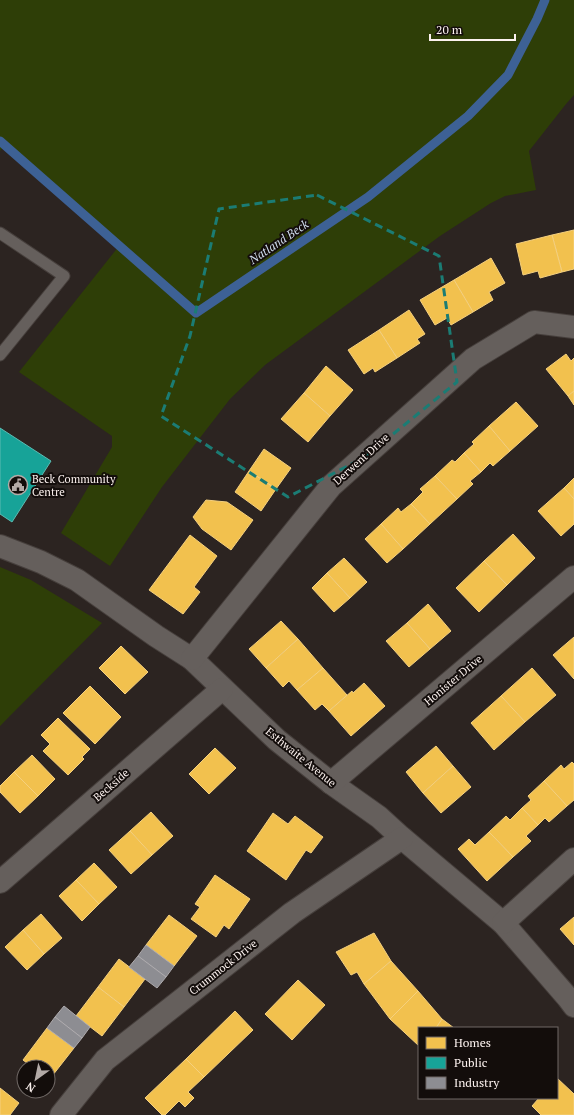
<svg xmlns="http://www.w3.org/2000/svg" width="574" height="1115" font-family="'PT Serif',serif">
	<rect width="100%" height="100%" fill="#2c2421"/>
	<!-- green -->
	<g fill="#2e3e07">
		<polygon points="0,0 574,0 574,95 566,104 529,151 536,190 505,196 491,203 440,236 265,365 230,399 162,487 110,566 61,533 112,447 112,436 19,372 119,246 5,145 0,151"/>
		<polygon points="0,567 31,580 102,623 0,726"/>
	</g>
	<!-- homes -->
	<g fill="#f2c14e" stroke="#f5d07e">
		<polygon points="574,230 574,269 562,272 552,235"/>
		<polygon points="552,235 562,272 540,278 538,271 523,275 516,244"/>
		<polygon points="491,258 505,283 489,292 493,300 473,312 454,280"/>
		<polygon points="454,280 473,312 451,325 447,318 435,325 420,300"/>
		<polygon points="409,310 425,334 417,339 420,343 397,358 379,330"/>
		<polygon points="379,330 397,358 375,372 373,368 364,374 348,350"/>
		<polygon points="566,354 571,361 574,358 574,391 568,396 546,369"/>
		<polygon points="326,366 353,390 330,416 304,393"/>
		<polygon points="574,391 574,405 568,396"/>
		<polygon points="304,393 330,416 308,442 281,419"/>
		<polygon points="516,402 538,426 510,451 489,426"/>
		<polygon points="489,426 510,451 493,466 490,463 481,472 464,453 474,444 472,442"/>
		<polygon points="264,449 291,468 276,489 249,471"/>
		<polygon points="464,453 481,472 470,481 473,484 457,499 435,476 452,460 455,462"/>
		<polygon points="249,471 276,489 261,511 235,492"/>
		<polygon points="435,476 457,499 430,524 411,504 423,492 420,489"/>
		<polygon points="574,478 574,499 564,488"/>
		<polygon points="564,488 574,499 574,524 561,536 538,511"/>
		<polygon points="206,500 227,502 253,520 231,550 202,529 193,517"/>
		<polygon points="411,504 430,524 403,549 381,524 398,508 401,512"/>
		<polygon points="381,524 403,549 387,563 365,539"/>
		<polygon points="513,534 535,558 507,585 484,561"/>
		<polygon points="190,535 217,556 194,587 200,592 183,614 149,590"/>
		<polygon points="344,558 367,582 350,598 327,573"/>
		<polygon points="484,561 507,585 479,612 456,588"/>
		<polygon points="327,573 350,598 334,612 312,588"/>
		<polygon points="428,604 451,631 430,649 407,623"/>
		<polygon points="281,621 298,639 266,668 249,649"/>
		<polygon points="407,623 430,649 409,667 386,641"/>
		<polygon points="574,637 574,679 553,655"/>
		<polygon points="298,639 323,668 297,690 289,681 283,687 266,668"/>
		<polygon points="121,646 148,672 125,694 99,668"/>
		<polygon points="323,668 347,695 329,711 322,704 315,710 297,690"/>
		<polygon points="532,668 556,695 525,722 501,696"/>
		<polygon points="364,683 385,706 351,736 329,711 352,691 353,693"/>
		<polygon points="90,686 121,717 95,744 63,713"/>
		<polygon points="501,696 525,722 494,750 471,723"/>
		<polygon points="58,718 90,749 82,757 84,759 68,775 43,751 50,744 41,735"/>
		<polygon points="436,746 453,766 423,793 406,772"/>
		<polygon points="215,748 236,768 209,794 189,774"/>
		<polygon points="32,755 55,779 38,796 14,772"/>
		<polygon points="572,762 574,764 574,800 567,806 544,781 561,765 564,769"/>
		<polygon points="453,766 471,787 441,813 423,793"/>
		<polygon points="14,772 38,796 20,813 0,792 0,786"/>
		<polygon points="544,781 567,806 549,822 545,818 538,825 522,808 531,800 528,796"/>
		<polygon points="522,808 538,825 526,836 531,841 513,857 489,832 506,816 510,820"/>
		<polygon points="151,812 173,836 152,855 130,831"/>
		<polygon points="273,813 288,824 295,816 323,837 311,853 306,850 286,880 247,851"/>
		<polygon points="130,831 152,855 131,874 109,850"/>
		<polygon points="489,832 513,857 487,881 458,849 469,839 475,845"/>
		<polygon points="94,863 117,887 99,904 76,880"/>
		<polygon points="215,875 250,899 229,929 224,925 216,937 191,919 200,907 195,904"/>
		<polygon points="76,880 99,904 82,921 59,896"/>
		<polygon points="41,914 62,938 44,954 23,930"/>
		<polygon points="169,915 197,936 174,966 146,945"/>
		<polygon points="574,917 574,945 560,929"/>
		<polygon points="23,930 44,954 27,970 5,947"/>
		<polygon points="374,933 391,961 364,984 357,972 351,975 336,952"/>
		<polygon points="119,959 145,979 124,1007 98,987"/>
		<polygon points="391,961 418,991 390,1019 364,984"/>
		<polygon points="298,980 325,1005 292,1040 265,1014"/>
		<polygon points="98,987 124,1007 102,1036 76,1016"/>
		<polygon points="418,991 442,1019 436,1028 419,1028 419,1046 390,1019"/>
		<polygon points="235,1011 253,1030 204,1077 186,1059"/>
		<polygon points="442,1019 454,1028 436,1028"/>
		<polygon points="47,1028 74,1048 49,1080 48,1079 48,1067 32,1067 23,1060"/>
		<polygon points="186,1059 204,1077 188,1092 194,1098 185,1107 179,1101 165,1115 162,1115 145,1098"/>
		<polygon points="557,1078 574,1094 574,1115 541,1115 532,1106 539,1098 557,1098"/>
		<polygon points="0,1088 19,1103 10,1115 0,1115"/>
	</g>
	<!-- public -->
	<polygon fill="#17a398" stroke="#5cbbb2" points="0,428 51,461 12,522 0,514"/>
	<!-- industry -->
	<g fill="#8d8d92" stroke="#aeabae">
		<polygon points="146,945 174,966 166,977 138,956"/>
		<polygon points="138,956 166,977 157,988 129,967"/>
		<polygon points="64,1006 90,1027 82,1038 55,1017"/>
		<polygon points="55,1017 82,1038 74,1048 47,1028"/>
	</g>
	<g fill="none" stroke-linecap="round" stroke-linejoin="round">
		<!-- stream -->
		<polyline stroke="#3d6195" stroke-width="9" points="0,141 196,313 368,197 468,116 508,75 537,19 545,0"/>
		<defs>
			<polyline id="service" points="0,233 64,276 0,355"/>
			<g id="minor">
				<polyline points="0,546 41,562 77,580 156,636 192,659 277,740 331,783 379,817 402,838 503,923 568,998 574,1006"/>
				<polyline points="192,659 331,486 473,359 534,322 574,327"/>
				<polyline points="331,783 574,577"/>
				<polyline points="0,882 222,689"/>
				<polyline points="503,923 574,859"/>
				<polyline points="61,1115 105,1060 292,913 402,838"/>
			</g>
		</defs>
		<!-- service casing -->
		<use href="#service" stroke="#463f3c" stroke-width="13"/>
		<!-- minor casing -->
		<use href="#minor" stroke="#463f3c" stroke-width="24"/>
		<!-- service -->
		<use href="#service" stroke="#655f5c" stroke-width="11"/>
		<!-- minor -->
		<use href="#minor" stroke="#655f5c" stroke-width="22"/>
	</g>
	<!-- marked area -->
	<path fill="none" stroke="#1b7c74" stroke-width="3" stroke-dasharray="8 5" stroke-linejoin="round" d="M317,195L439,256L457,382L365,457L288,497L161,416L190,336L219,209Z"/>
	<!-- icons -->
	<defs>
		<symbol id="civic-ring" viewBox="-11 -11 22 22"><circle r="9.5" fill="#130d0b" stroke="#b3aaa7" stroke-width="1.5"/><path d="M-.6-6.5H3V-4.5H.6V-3L4-1V1h2V6H-6V1h2V-1L-.6-3ZM-1.2 2.5V6h2.4V2.5Z" fill="#b3aaa7"/></symbol>
	</defs>
	<g fill-rule="evenodd">
		<use href="#civic-ring" x="7" y="474" width="22" height="22"/>
	</g>
	<g text-anchor="middle" stroke-width="4" stroke-linejoin="round" paint-order="stroke">
		<!-- street labels -->
		<g font-size="11" fill="#fcf2ef" stroke="#130d0b">
			<text transform="translate(361 459) rotate(-42)" y="4">Derwent Drive</text>
			<text transform="translate(453 680) rotate(-40)" y="4">Honister Drive</text>
			<text transform="translate(301 757) rotate(39)" y="4">Esthwaite Avenue</text>
			<text transform="translate(111 785) rotate(-41)" y="4">Beckside</text>
			<text transform="translate(223 967) rotate(-38)" y="4">Crummock Drive</text>
		</g>
		<!-- poi labels -->
		<g font-size="11" fill="#fcf2ef" stroke="#130d0b" text-anchor="start">
			<text x="32" y="483">Beck Community<tspan x="32" dy="13">Centre</tspan></text>
		</g>
		<!-- water labels -->
		<g font-size="12" font-style="italic" fill="#d1ddee" stroke="#130d0b">
			<text transform="translate(279 242) rotate(-34)" y="4">Natland Beck</text>
		</g>
	</g>
	<!-- legend -->
	<rect x="418" y="1027" width="140" height="72" fill="#130d0b" stroke="#706966"/>
	<rect x="426" y="1037" width="20" height="12" fill="#f2c14e" stroke="#706966"/>
	<text x="454" y="1047" font-size="12" fill="#fcf2ef">Homes</text>
	<rect x="426" y="1057" width="20" height="12" fill="#17a398" stroke="#706966"/>
	<text x="454" y="1067" font-size="12" fill="#fcf2ef">Public</text>
	<rect x="426" y="1077" width="20" height="12" fill="#8d8d92" stroke="#706966"/>
	<text x="454" y="1087" font-size="12" fill="#fcf2ef">Industry</text>
	<!-- north arrow -->
	<g transform="translate(36 1079) rotate(213)"><circle r="19" fill="#130d0b" stroke="#706966"/>
	<path d="M0-3L7 15L0 10L-7 15Z" fill="#b3aaa7"/>
	<text y="-6" font-size="11" font-weight="bold" text-anchor="middle" fill="#fcf2ef">N</text>
	</g>
	<!-- scale -->
	<path d="M430 34v6h85v-6" fill="none" stroke="#fcf2ef" stroke-width="2"/>
	<text x="436" y="34" font-size="12" fill="#fcf2ef" stroke="#130d0b" stroke-width="3" paint-order="stroke">20 m</text>
</svg>
